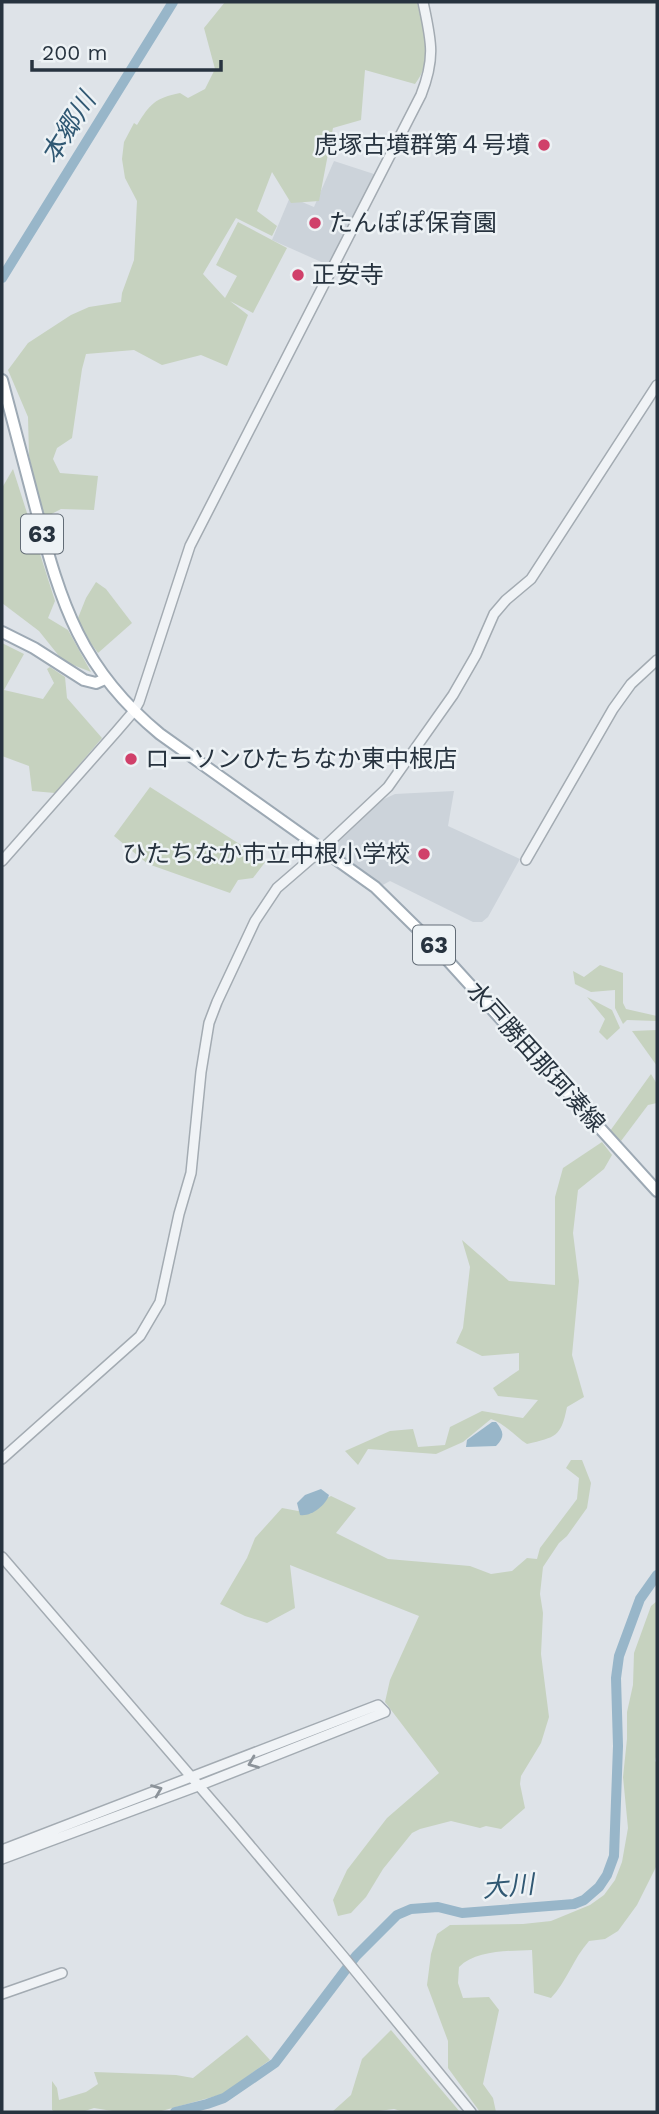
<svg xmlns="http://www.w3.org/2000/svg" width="659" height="2114" font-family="'Work Sans','Noto Sans JP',sans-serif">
	<rect width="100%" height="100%" fill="#dee3e8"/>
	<!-- built -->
	<g fill="#ccd3da">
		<polygon points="334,161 377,175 328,265 272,240 290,197 314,207"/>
		<polygon points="454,791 448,826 520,859 488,917 482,922 473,922 390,881 381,886 332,848 382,800 395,794"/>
	</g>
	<!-- green -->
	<g fill="#c6d2bf">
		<path d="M225,2H417C424,31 435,58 415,84L365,70L361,120L333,128L319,201L291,203L272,172L257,211L277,226L272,236L236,218L203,274L225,298L237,276L216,265L238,222L287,248L253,313L230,301L248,315L227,366L201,355L162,365L134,350L86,354L82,369L72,438L57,448L53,459L60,473L98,476L94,510L61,509L44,518L29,456L28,417L8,370L28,343L71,315L89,307L121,302L122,293L134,260L137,201L125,178L122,159L124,142L134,123L137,125C150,104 155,98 180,93L188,98L205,89L215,69L204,28Z"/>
		<polygon points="13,469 55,601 48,618 68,630 91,672 63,661 39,631 2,603 2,488"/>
		<polygon points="96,582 106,589 132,623 98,653 76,623 86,598"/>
		<polygon points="2,643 24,654 4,690 43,699 54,683 47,669 50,667 65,677 67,698 102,738 55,793 32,791 29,766 2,756"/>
		<polygon points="150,787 266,861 253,878 238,880 230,893 148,864 114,836"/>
		<polygon points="600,965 623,973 623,1003 626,1009 657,1016 657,1021 627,1020 623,1024 615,1008 615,990 591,992 575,984 573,971 584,977"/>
		<polygon points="587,997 612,1010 620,1028 607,1040 599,1032 605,1019"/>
		<polygon points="657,1030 657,1066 632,1031"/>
		<polygon points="651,1074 657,1084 657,1103 648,1105 621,1141 610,1131"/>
		<path d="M602,1142L612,1155L604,1169L578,1190L573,1233L579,1281L572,1355L584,1397L567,1407C561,1437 556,1437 527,1444C515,1436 504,1423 491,1419L463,1442L436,1454L368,1449L358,1465L345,1451L390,1431L413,1429L418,1447L445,1445L450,1427L482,1411L523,1418L538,1400L498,1396L493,1388L519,1370V1353L482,1356L456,1343L463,1328L470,1267L462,1240L509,1281L555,1285V1197L563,1168Z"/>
		<polygon points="571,1460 582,1460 591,1483 587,1508 567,1536 559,1543 543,1567 540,1594 543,1613 541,1654 549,1717 541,1743 521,1776 520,1784 525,1808 501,1829 486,1826 480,1828 451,1821 420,1829 412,1833 383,1869 366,1897 351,1913 338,1916 333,1900 347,1870 387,1818 439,1773 385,1702 390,1680 419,1616 290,1565 295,1608 267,1623 245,1616 220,1604 247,1558 255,1538 282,1508 298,1511 331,1496 356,1508 336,1533 388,1559 470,1566 491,1574 512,1571 527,1558 537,1559 540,1548 577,1499 579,1478 566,1468"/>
		<path d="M657,1601V1753L655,1761L657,1763V1865L637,1905L618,1931L605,1939L589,1941C573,1959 567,1981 551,1998L534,1993L532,1950C509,1951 476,1950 459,1967L458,1983L463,1998L489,1997L499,2010L483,2084L493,2098L496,2112H480L448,2068V2041L427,1985L431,1954L437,1934L450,1925L523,1924L551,1921L590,1905L604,1895L615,1880L622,1862L628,1828L623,1777L627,1739V1712L633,1685L634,1653L651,1606Z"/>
		<polygon points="391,2030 460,2112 404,2112 394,2109 371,2112 332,2112 351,2095 362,2059"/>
		<polygon points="247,2035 270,2060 223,2094 158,2112 118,2112 94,2108 82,2112 55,2112 52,2110 52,2081 57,2088 59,2100 86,2092 98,2084 94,2072 176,2075 193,2078"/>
	</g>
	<!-- water -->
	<g fill="#98b6c9">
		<path d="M492,1422H496C504,1432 505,1437 496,1446L466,1447L467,1440Z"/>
		<path d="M321,1489L329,1495C326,1505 311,1517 300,1515L297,1503L305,1495Z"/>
	</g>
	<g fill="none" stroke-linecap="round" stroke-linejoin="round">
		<!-- river -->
		<g stroke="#98b6c9" stroke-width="10">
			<polyline points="2,278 173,2"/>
			<polyline points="175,2112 207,2104 224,2098 275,2063 356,1956 397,1915 411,1909 438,1907 462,1913 574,1904 584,1900 599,1887 607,1875 614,1856 618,1746 616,1678 619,1656 640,1599 657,1575"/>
		</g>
		<defs>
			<g id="minor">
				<polyline points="526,860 613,709 631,684 657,660"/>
				<path d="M2,861L116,732L134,711L139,702L190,546L421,95C436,57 431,40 423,2"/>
				<polyline points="2,1459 140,1336 160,1302 179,1214 191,1173 201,1072 209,1023 217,1002 255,921 277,888 321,850 388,787 453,695 476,655 494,614 506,600 531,579 657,385"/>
				<polyline points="2,1557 231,1823 343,1956 471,2112"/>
				<polyline points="2,1850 378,1705 385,1712 198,1786 2,1859"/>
				<polyline points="2,1994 62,1973"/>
			</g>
			<g id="major">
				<path d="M2,380C13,423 25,466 36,509C61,604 81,669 160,734L375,887L432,943L657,1191"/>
				<polyline points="2,632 34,648 84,680 96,683 105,679"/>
			</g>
		</defs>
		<!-- minor casing -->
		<use href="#minor" stroke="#a3abb2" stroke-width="12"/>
		<!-- major casing -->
		<use href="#major" stroke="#9da9b4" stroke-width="14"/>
		<!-- minor -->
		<use href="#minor" stroke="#f0f3f6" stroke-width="9"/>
		<!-- major -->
		<use href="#major" stroke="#fff" stroke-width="10"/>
	</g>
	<!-- one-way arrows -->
	<defs><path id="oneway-chevron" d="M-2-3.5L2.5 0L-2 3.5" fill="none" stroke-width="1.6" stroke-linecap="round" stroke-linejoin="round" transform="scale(1.75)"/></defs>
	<g stroke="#8c939a">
		<use href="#oneway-chevron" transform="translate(253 1763) rotate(158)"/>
		<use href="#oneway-chevron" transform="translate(157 1790) rotate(-22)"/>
	</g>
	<!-- markers -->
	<g fill="#d0406a" stroke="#edf2f5" stroke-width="2.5">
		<circle cx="544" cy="145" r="7"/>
		<circle cx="315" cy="223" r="7"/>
		<circle cx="298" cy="275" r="7"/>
		<circle cx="131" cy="759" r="7"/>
		<circle cx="424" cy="854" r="7"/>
	</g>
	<g text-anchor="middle" stroke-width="5" stroke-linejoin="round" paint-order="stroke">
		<!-- shield labels -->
		<g fill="#edf2f5" stroke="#626c76" stroke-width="2">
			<rect x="21" y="514.5" width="42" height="39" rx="5"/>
			<rect x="413" y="925.5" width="42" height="39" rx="5"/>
		</g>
		<g font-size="23" font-weight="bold" fill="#27333f">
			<text x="42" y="542">63</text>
			<text x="434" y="953">63</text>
		</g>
		<!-- poi labels -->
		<g font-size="24" fill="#27333f" stroke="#edf2f5" text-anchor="start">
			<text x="530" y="153" text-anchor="end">虎塚古墳群第４号墳</text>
			<text x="329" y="231">たんぽぽ保育園</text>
			<text x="312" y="283">正安寺</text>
			<text x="145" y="767">ローソンひたちなか東中根店</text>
			<text x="410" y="862" text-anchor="end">ひたちなか市立中根小学校</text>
		</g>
		<!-- street labels -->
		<g font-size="24" fill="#27333f" stroke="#edf2f5">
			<text transform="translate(536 1057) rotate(48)" y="8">水戸勝田那珂湊線</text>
		</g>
		<!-- water labels -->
		<g font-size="26" font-style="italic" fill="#305873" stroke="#edf2f5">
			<text transform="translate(68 128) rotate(-58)" y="9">本郷川</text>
			<text transform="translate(508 1886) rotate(-5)" y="9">大川</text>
		</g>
	</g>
	<!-- border -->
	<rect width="659" height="2114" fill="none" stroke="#27333f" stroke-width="7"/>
	<!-- scale -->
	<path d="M32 60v10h189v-10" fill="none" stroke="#27333f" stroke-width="3.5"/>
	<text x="42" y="60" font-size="21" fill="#27333f" stroke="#edf2f5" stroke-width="5" paint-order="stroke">200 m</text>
</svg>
